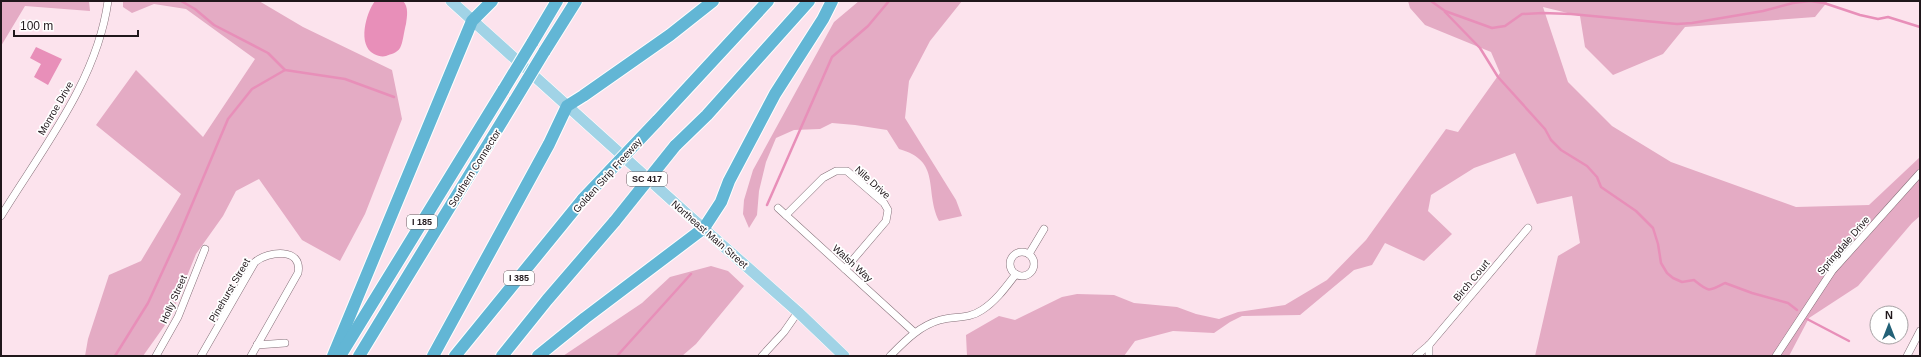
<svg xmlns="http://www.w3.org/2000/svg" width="1921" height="357" font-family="Helvetica,sans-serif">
	<rect width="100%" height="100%" fill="#fce3ed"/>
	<!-- green -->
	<g fill="#e4abc4">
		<polygon points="1,1 89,1 90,11 25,6 1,46"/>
		<polygon points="123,1 259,1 303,27 392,70 402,119 365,214 340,261 302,240 259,179 236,191 223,216 196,254 170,318 143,356 85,356 88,339 109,275 141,261 181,194 96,125 136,70 203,137 255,59 186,9 154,4 132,13 123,7"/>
		<path d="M859,1H962L930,41L909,81L905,118L956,200L962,216L939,221C924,190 942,161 899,149L887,130L855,125L832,123L820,129L794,130L776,138L766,162L759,191L757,215L749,228L743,214L744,200L753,170L834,22Z"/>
		<polygon points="1408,1 1828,1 1815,17 1685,27 1663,54 1613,75 1585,47 1580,16 1543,7 1568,82 1612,126 1671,162 1796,207 1869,205 1920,157 1920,216 1912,223 1858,286 1809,318 1789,356 1535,356 1558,256 1580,243 1572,196 1537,204 1515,153 1474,168 1431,195 1428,211 1452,234 1424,261 1385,243 1372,265 1354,270 1300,315 1242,316 1230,322 1214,333 1173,331 1135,341 1124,356 967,356 966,335 999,316 1015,320 1062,297 1077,294 1114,295 1134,303 1177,307 1196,314 1219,319 1238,312 1285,305 1327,280 1366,240 1446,129 1458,132 1500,73 1491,52 1425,25 1410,8"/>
		<polygon points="711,266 728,271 744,286 696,344 682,356 563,356 642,303 670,277"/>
	</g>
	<!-- water -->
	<g fill="#e88fb9">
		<path d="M375,1H403C409,7 407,17 406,24C404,31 403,43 400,48C397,53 391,54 386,56C382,57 378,56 374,54C357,45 366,13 375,1Z"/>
		<polygon points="36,47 62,59 48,85 34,77 41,64 30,58"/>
	</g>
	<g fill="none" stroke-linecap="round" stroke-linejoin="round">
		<!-- stream -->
		<g stroke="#e88fb9" stroke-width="2.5">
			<polyline points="181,1 195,9 214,25 268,53 285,70 345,79 394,97"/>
			<polyline points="1431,1 1445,11 1492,28 1505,26 1522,14 1543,13 1571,14 1677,24 1692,23 1763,11 1793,3 1810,1 1824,3 1860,15 1878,19 1888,17 1920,27"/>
			<path d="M1445,12L1480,48L1498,77L1545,129L1551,140L1561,150L1587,166L1597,177L1601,187L1636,211L1653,228L1658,244L1661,263L1667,273L1673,278L1682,282L1694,280C1709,292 1708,292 1725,283L1752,293L1788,303L1797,310"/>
			<polyline points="767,205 832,57 868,26 889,1"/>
			<polyline points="1807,319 1849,341"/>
			<polyline points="115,356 148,303 177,240 228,119 252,89 285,70"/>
			<polyline points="617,356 691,274"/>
		</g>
		<defs>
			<g id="street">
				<polyline points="778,208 914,332"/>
				<polyline points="786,215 823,178 836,171 847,171 884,203 888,210 886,221 845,269"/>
				<path d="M1,216C42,149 97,81 108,1"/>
				<circle cx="1022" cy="264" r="12"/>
				<polyline points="1029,254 1044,229"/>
				<polyline points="257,345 285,343"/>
				<polyline points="156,356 178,317 205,249"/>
				<path d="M201,356L255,262C268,251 303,247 298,273L251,356"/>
				<polyline points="762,356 784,332 798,312"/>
				<path d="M890,356C905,341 919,326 940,320C954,316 969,319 982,310C996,301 1006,287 1016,274"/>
				<polyline points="1416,356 1429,345 1528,228"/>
				<polyline points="1429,356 1429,345"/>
				<polyline points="1776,356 1832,271 1920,173"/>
				<polyline points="1907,356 1920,331"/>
			</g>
			<polyline id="primary" points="451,1 686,213 798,312 844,356"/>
			<g id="highway">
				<polyline points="532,43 557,1"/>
				<polyline points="544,52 576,1"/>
				<polyline points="657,121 768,1"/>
				<polyline points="675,146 707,115 809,1"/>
				<polyline points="333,356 472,21 492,1"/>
				<polyline points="340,356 504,89"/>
				<polyline points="359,356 515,100"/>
				<polyline points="433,356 549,144 567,106 583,96 670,35 713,1"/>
				<polyline points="455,356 583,199"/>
				<polyline points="502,356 547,300 615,221"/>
				<polyline points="538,356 585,318 704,228 721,202 729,181 775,94 823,19 832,1"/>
			</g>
		</defs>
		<!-- street casing -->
		<use href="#street" stroke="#846f78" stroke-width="8"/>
		<!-- primary casing -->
		<use href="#primary" stroke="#fff" stroke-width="12"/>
		<!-- highway casing -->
		<use href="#highway" stroke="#fff" stroke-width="14"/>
		<!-- street -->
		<use href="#street" stroke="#fff" stroke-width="7"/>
		<!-- primary -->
		<use href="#primary" stroke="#a1d3e6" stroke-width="11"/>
		<!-- highway -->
		<use href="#highway" stroke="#62b6d5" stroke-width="12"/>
		<defs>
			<g id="highway-bridge">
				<polyline points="504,89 532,43"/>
				<polyline points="515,100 544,52"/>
				<polyline points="583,199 657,121"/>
				<polyline points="615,221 675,146"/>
			</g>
		</defs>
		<!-- highway-bridge casing -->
		<use href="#highway-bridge" stroke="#fff" stroke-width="14" stroke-linecap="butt"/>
		<!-- highway-bridge -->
		<use href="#highway-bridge" stroke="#62b6d5" stroke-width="12"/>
	</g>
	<g text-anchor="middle" stroke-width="3.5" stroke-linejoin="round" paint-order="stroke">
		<!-- shield labels -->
		<g fill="#fff" stroke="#635d5f" stroke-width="1">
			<rect x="627" y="172" width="40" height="14" rx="3"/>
			<rect x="407" y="215" width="30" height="14" rx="3"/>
			<rect x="504" y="271" width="30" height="14" rx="3"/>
		</g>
		<g font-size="9" font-weight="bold" fill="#20171b">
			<text x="647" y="182">SC 417</text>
			<text x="422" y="225">I 185</text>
			<text x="519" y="281">I 385</text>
		</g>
		<!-- street labels -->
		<g font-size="10" fill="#20171b" stroke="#fff">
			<text transform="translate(55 108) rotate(-60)" y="4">Monroe Drive</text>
			<text transform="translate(474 168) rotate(-58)" y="4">Southern Connector</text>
			<text transform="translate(607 175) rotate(-48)" y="4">Golden Strip Freeway</text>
			<text transform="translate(873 182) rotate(42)" y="4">Nile Drive</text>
			<text transform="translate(710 234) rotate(41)" y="4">Northeast Main Street</text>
			<text transform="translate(1843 245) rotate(-49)" y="4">Springdale Drive</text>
			<text transform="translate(853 263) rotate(42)" y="4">Walsh Way</text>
			<text transform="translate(1471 280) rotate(-50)" y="4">Birch Court</text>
			<text transform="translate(229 290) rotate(-60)" y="4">Pinehurst Street</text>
			<text transform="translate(173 299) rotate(-66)" y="4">Holly Street</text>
		</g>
	</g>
	<!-- border -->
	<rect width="1921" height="357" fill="none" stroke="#20171b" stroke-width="4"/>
	<!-- north arrow -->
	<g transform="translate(1889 325)"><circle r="19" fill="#ffffff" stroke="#a6a2a4"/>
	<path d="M0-3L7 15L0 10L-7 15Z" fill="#226177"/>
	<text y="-6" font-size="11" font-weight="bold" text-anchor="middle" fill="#20171b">N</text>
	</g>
	<!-- scale -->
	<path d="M14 30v6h124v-6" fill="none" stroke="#20171b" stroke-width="2"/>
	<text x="20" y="30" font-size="12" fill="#20171b" stroke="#ffffff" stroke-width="3" paint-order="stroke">100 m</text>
</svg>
